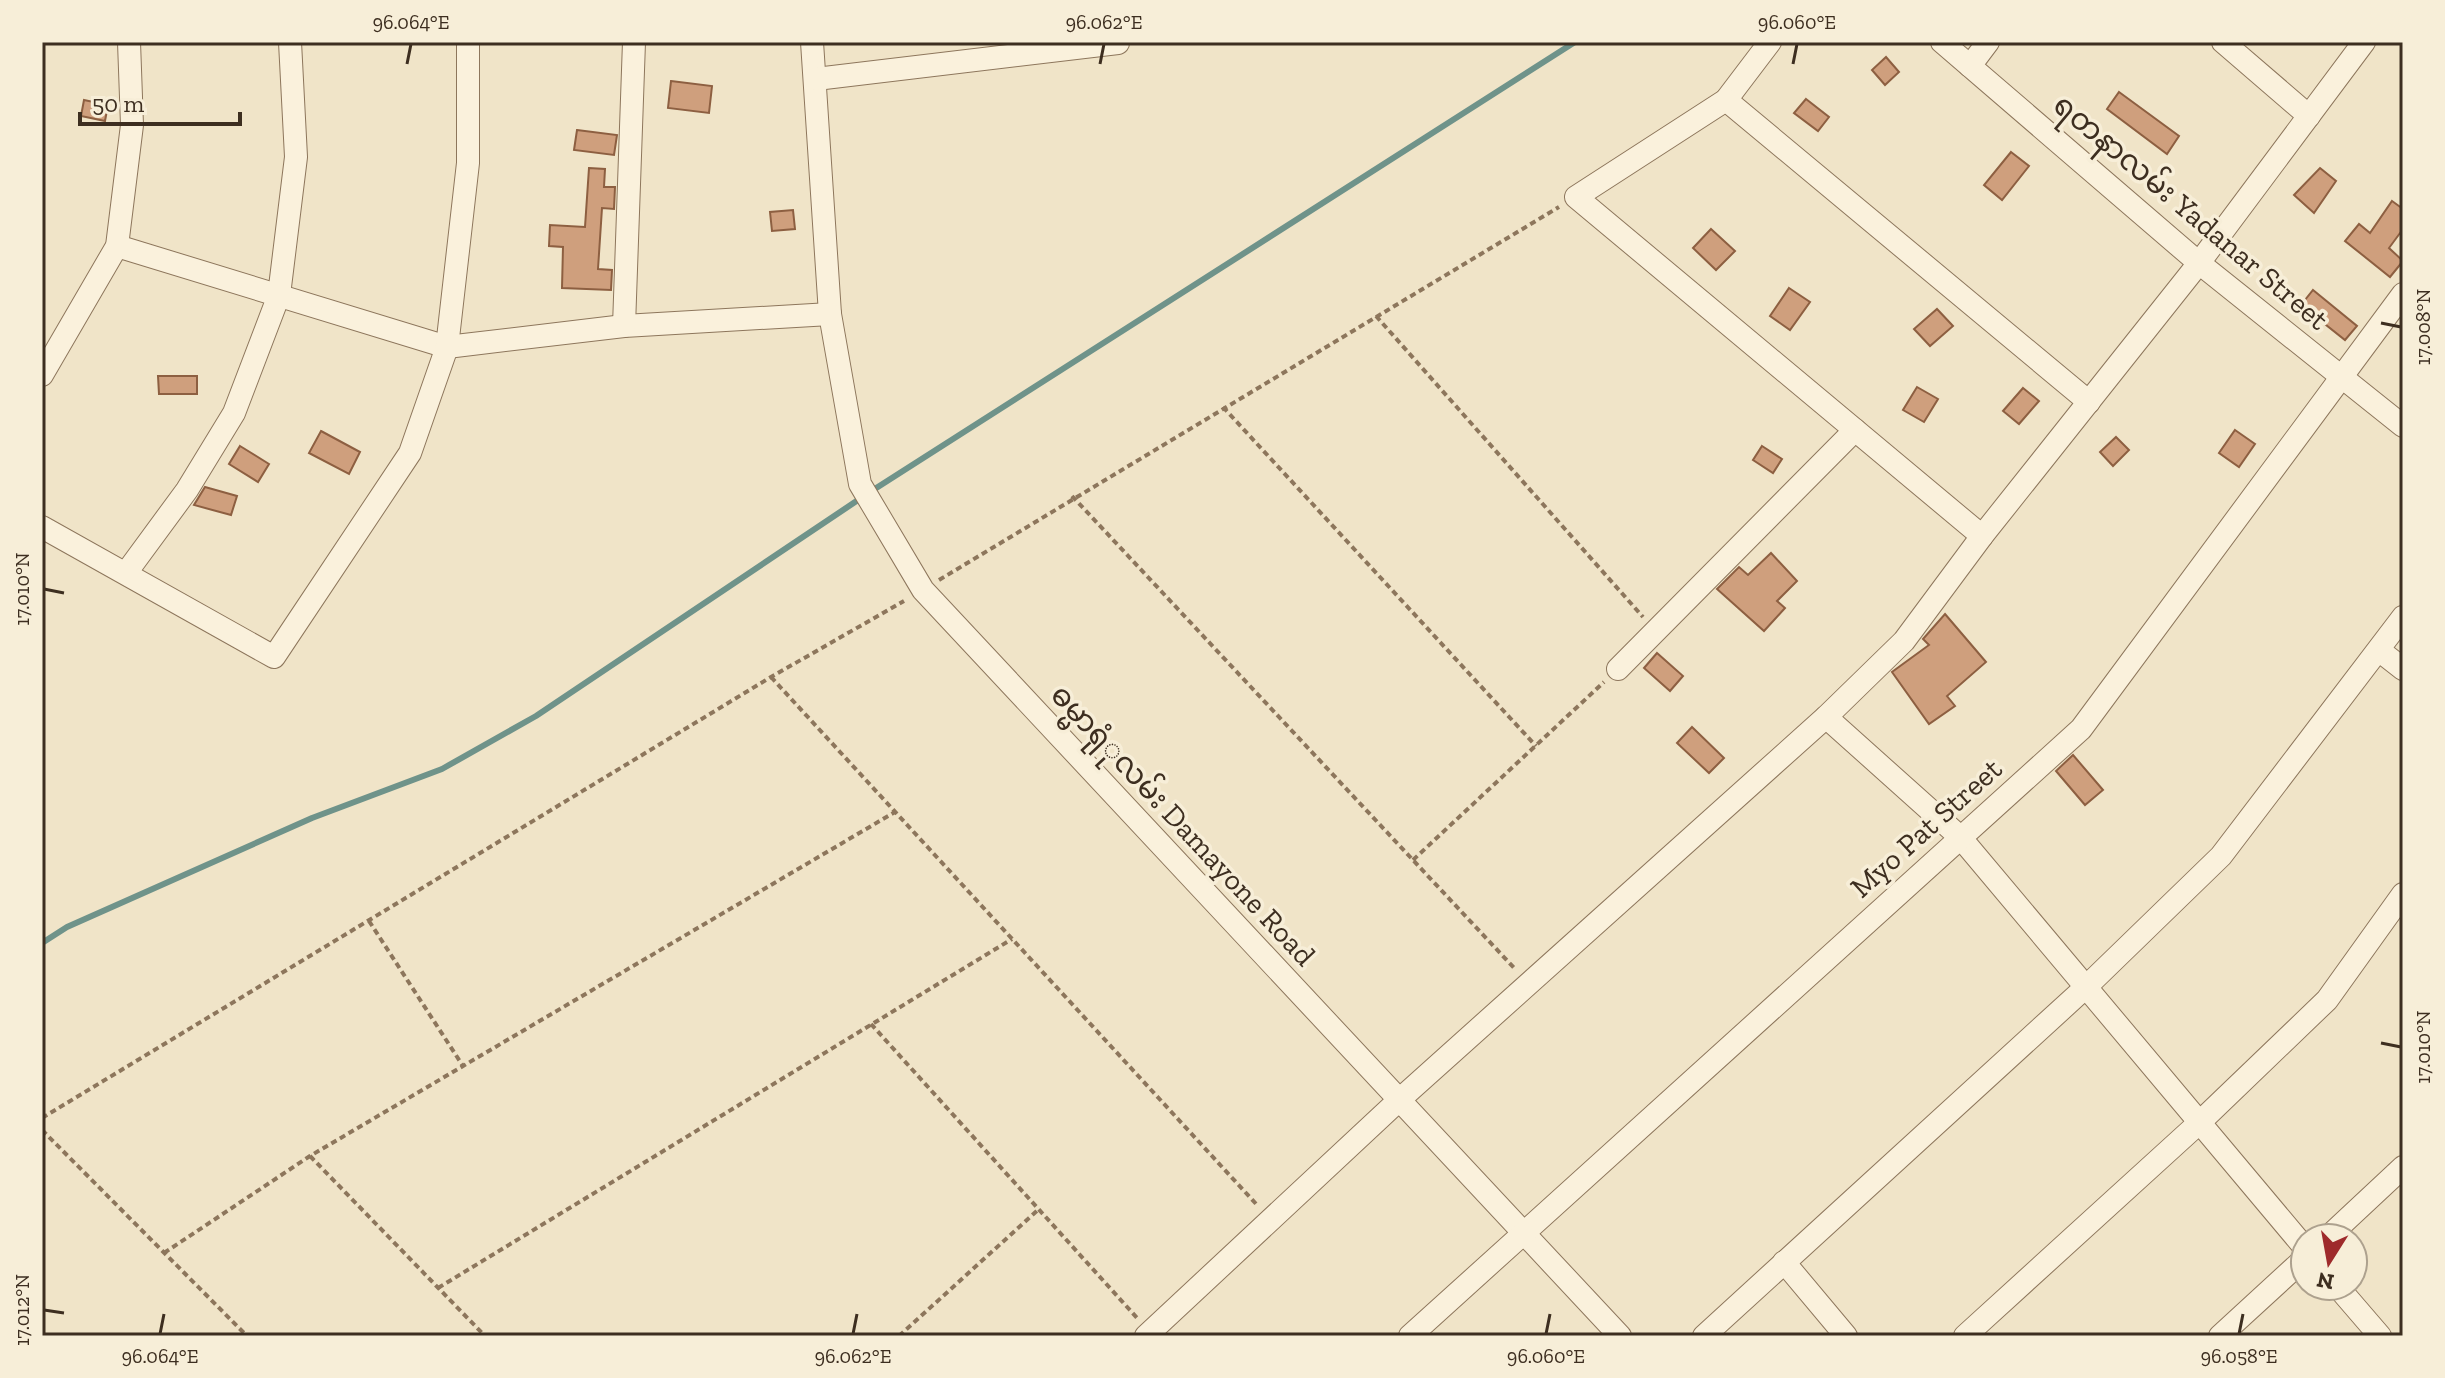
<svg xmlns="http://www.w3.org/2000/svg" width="2445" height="1378" font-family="'Zilla Slab','Noto Sans Myanmar',serif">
	<rect width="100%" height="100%" fill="#f0e4c8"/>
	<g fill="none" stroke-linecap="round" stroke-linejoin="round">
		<!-- stream -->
		<g stroke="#6f938a" stroke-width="6">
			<polyline points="870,492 1575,42"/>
			<polyline points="42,943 67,927 312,818 442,769 536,716 861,498"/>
		</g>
	</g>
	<!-- building -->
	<g fill="#cf9f7d" stroke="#8d5f41" stroke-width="2">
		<polygon points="1886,57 1899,72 1885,85 1872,70"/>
		<polygon points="671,81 712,86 709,113 668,108"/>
		<polygon points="2119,92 2179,136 2167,154 2107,109"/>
		<polygon points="1806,99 1829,117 1818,131 1794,113"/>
		<polygon points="84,100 108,105 105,121 81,116"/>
		<polygon points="577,130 617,135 614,155 574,150"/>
		<polygon points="2011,152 2029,166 2002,200 1984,185"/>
		<polygon points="589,168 605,169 604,187 615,187 614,209 602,208 598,269 612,270 611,290 562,288 563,247 549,246 550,225 585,227"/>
		<polygon points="2320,168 2336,181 2314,213 2294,195"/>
		<polygon points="2392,201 2403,209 2403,229 2389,248 2403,261 2390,277 2345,241 2359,224 2370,233"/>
		<polygon points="793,210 795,229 772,231 770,212"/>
		<polygon points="1711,229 1735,251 1716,270 1693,248"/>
		<polygon points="1789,288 1810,302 1790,330 1770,316"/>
		<polygon points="2313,290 2357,326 2345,340 2301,305"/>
		<polygon points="1937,309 1953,326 1930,346 1914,329"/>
		<polygon points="158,376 197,376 197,394 159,394"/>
		<polygon points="1917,387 1938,399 1924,422 1903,410"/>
		<polygon points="2023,388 2039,401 2019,424 2003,411"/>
		<polygon points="2235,430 2255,444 2239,467 2219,453"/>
		<polygon points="321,431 360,452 349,474 309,453"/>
		<polygon points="2116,437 2129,450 2113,466 2100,452"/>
		<polygon points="240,446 269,464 258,482 229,464"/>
		<polygon points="1762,446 1782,459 1773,473 1753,460"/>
		<polygon points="205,487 237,496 231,515 194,505"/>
		<polygon points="1771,553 1797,581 1777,601 1785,608 1764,631 1717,589 1739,567 1748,575"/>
		<polygon points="1945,614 1986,662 1947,696 1955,706 1929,724 1892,672 1929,645 1923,639"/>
		<polygon points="1657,653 1683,676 1670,691 1644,668"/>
		<polygon points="1692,727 1724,758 1709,773 1677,743"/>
		<polygon points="2073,755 2103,790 2085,805 2056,771"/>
	</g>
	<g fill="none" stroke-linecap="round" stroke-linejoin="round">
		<defs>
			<g id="minor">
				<polyline points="812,42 830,314 860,484 923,590 1620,1336"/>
				<polyline points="1770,42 1726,100 1576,197 1982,536"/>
				<polyline points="1942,42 2199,263 2403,426"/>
				<polyline points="2223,42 2309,116"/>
				<polyline points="1970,66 1988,42"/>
				<polyline points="816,79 1118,43"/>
				<polyline points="1726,100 2089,402"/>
				<polyline points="117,246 447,347 624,326 830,314"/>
				<polyline points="624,326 634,42"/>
				<polyline points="42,375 117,246 132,125 129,42"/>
				<polyline points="42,527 274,657 410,453 447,347 468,163 468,42"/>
				<polyline points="126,573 187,490 234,413 279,295 296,157 290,42"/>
				<polyline points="2380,651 2403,669"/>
				<polyline points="1618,669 1855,430"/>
				<polyline points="1826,717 1960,837 2305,1248"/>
				<polyline points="2327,1238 2403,1167"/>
				<polyline points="1784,1262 1846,1336"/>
				<polyline points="2337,1286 2380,1336"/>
				<polyline points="1146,1336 1398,1101 1826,717 1904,641 1982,536 2199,263 2364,42"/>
				<polyline points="1410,1336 2081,729 2403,294"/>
				<polyline points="1704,1336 2087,986 2221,856 2403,617"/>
				<polyline points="1965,1336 2200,1122 2327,1000 2403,894"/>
				<polyline points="2220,1336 2305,1258"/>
			</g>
		</defs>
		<!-- minor casing -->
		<use href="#minor" stroke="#8d765c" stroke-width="24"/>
		<!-- path -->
		<g stroke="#8d765c" stroke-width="4" stroke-dasharray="6 4" stroke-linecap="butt">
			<polyline points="1376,316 1643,617"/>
			<polyline points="1223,407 1536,746"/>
			<polyline points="1072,496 1516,970"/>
			<polyline points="939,580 1559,207"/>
			<polyline points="771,677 1258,1206"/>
			<polyline points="1413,860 1604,682"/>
			<polyline points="369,921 463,1066"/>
			<polyline points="871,1024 1138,1319"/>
			<polyline points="42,1118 771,677 904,601"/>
			<polyline points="42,1130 247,1336"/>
			<polyline points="310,1156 485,1336"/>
			<polyline points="164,1253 310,1156 895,812"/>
			<polyline points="438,1288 1012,939"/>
			<polyline points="899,1336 1039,1209"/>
		</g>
		<!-- minor -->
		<use href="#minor" stroke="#faf1dc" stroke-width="22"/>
	</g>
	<!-- ticks -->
	<path fill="none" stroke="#3d2e20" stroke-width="3" d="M407,64L411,44M1100,64L1104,44M1793,64L1797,44M2381,323L2401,327M44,589L64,593M2381,1043L2401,1047M44,1310L64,1313M160,1334L164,1314M853,1334L857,1314M1546,1334L1550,1314M2239,1334L2243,1314"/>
	<g text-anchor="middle" stroke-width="7" stroke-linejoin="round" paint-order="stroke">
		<!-- street labels -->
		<g font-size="30" fill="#3d2e20" stroke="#f7eed8">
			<text transform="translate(2191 212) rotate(40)" y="10">ရတနာလမ်း Yadanar Street</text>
			<text transform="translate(1183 825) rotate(47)" y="10">ဓမ္မာရုံုလမ်း Damayone Road</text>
			<text transform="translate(1926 828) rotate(-42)" y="10">Myo Pat Street</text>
		</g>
	</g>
	<!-- border -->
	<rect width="2445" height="1378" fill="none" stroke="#f7eed8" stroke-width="88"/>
	<!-- north arrow -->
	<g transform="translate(2329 1262) rotate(191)"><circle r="38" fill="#f7eed8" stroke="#ada18e" stroke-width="2"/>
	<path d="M0-6L14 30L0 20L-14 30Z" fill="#9e2a2b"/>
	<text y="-12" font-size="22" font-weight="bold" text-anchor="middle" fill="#3d2e20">N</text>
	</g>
	<!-- scale -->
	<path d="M80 112v12h160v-12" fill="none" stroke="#3d2e20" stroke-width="4"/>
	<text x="92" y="112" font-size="24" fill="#3d2e20" stroke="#f7eed8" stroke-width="6" paint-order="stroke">50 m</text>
	<rect x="44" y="44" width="2357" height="1290" fill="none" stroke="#3d2e20" stroke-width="3"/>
	<g font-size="20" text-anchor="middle" fill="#3d2e20">
		<text x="411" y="29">96.064°E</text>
		<text x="1104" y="29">96.062°E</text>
		<text x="1797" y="29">96.060°E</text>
		<text transform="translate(2423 327) rotate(-90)" y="7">17.008°N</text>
		<text transform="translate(22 589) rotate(-90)" y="7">17.010°N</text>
		<text transform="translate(2423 1047) rotate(-90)" y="7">17.010°N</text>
		<text transform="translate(22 1310) rotate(-90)" y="7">17.012°N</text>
		<text x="160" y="1363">96.064°E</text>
		<text x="853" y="1363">96.062°E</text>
		<text x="1546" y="1363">96.060°E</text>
		<text x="2239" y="1363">96.058°E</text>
	</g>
</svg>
